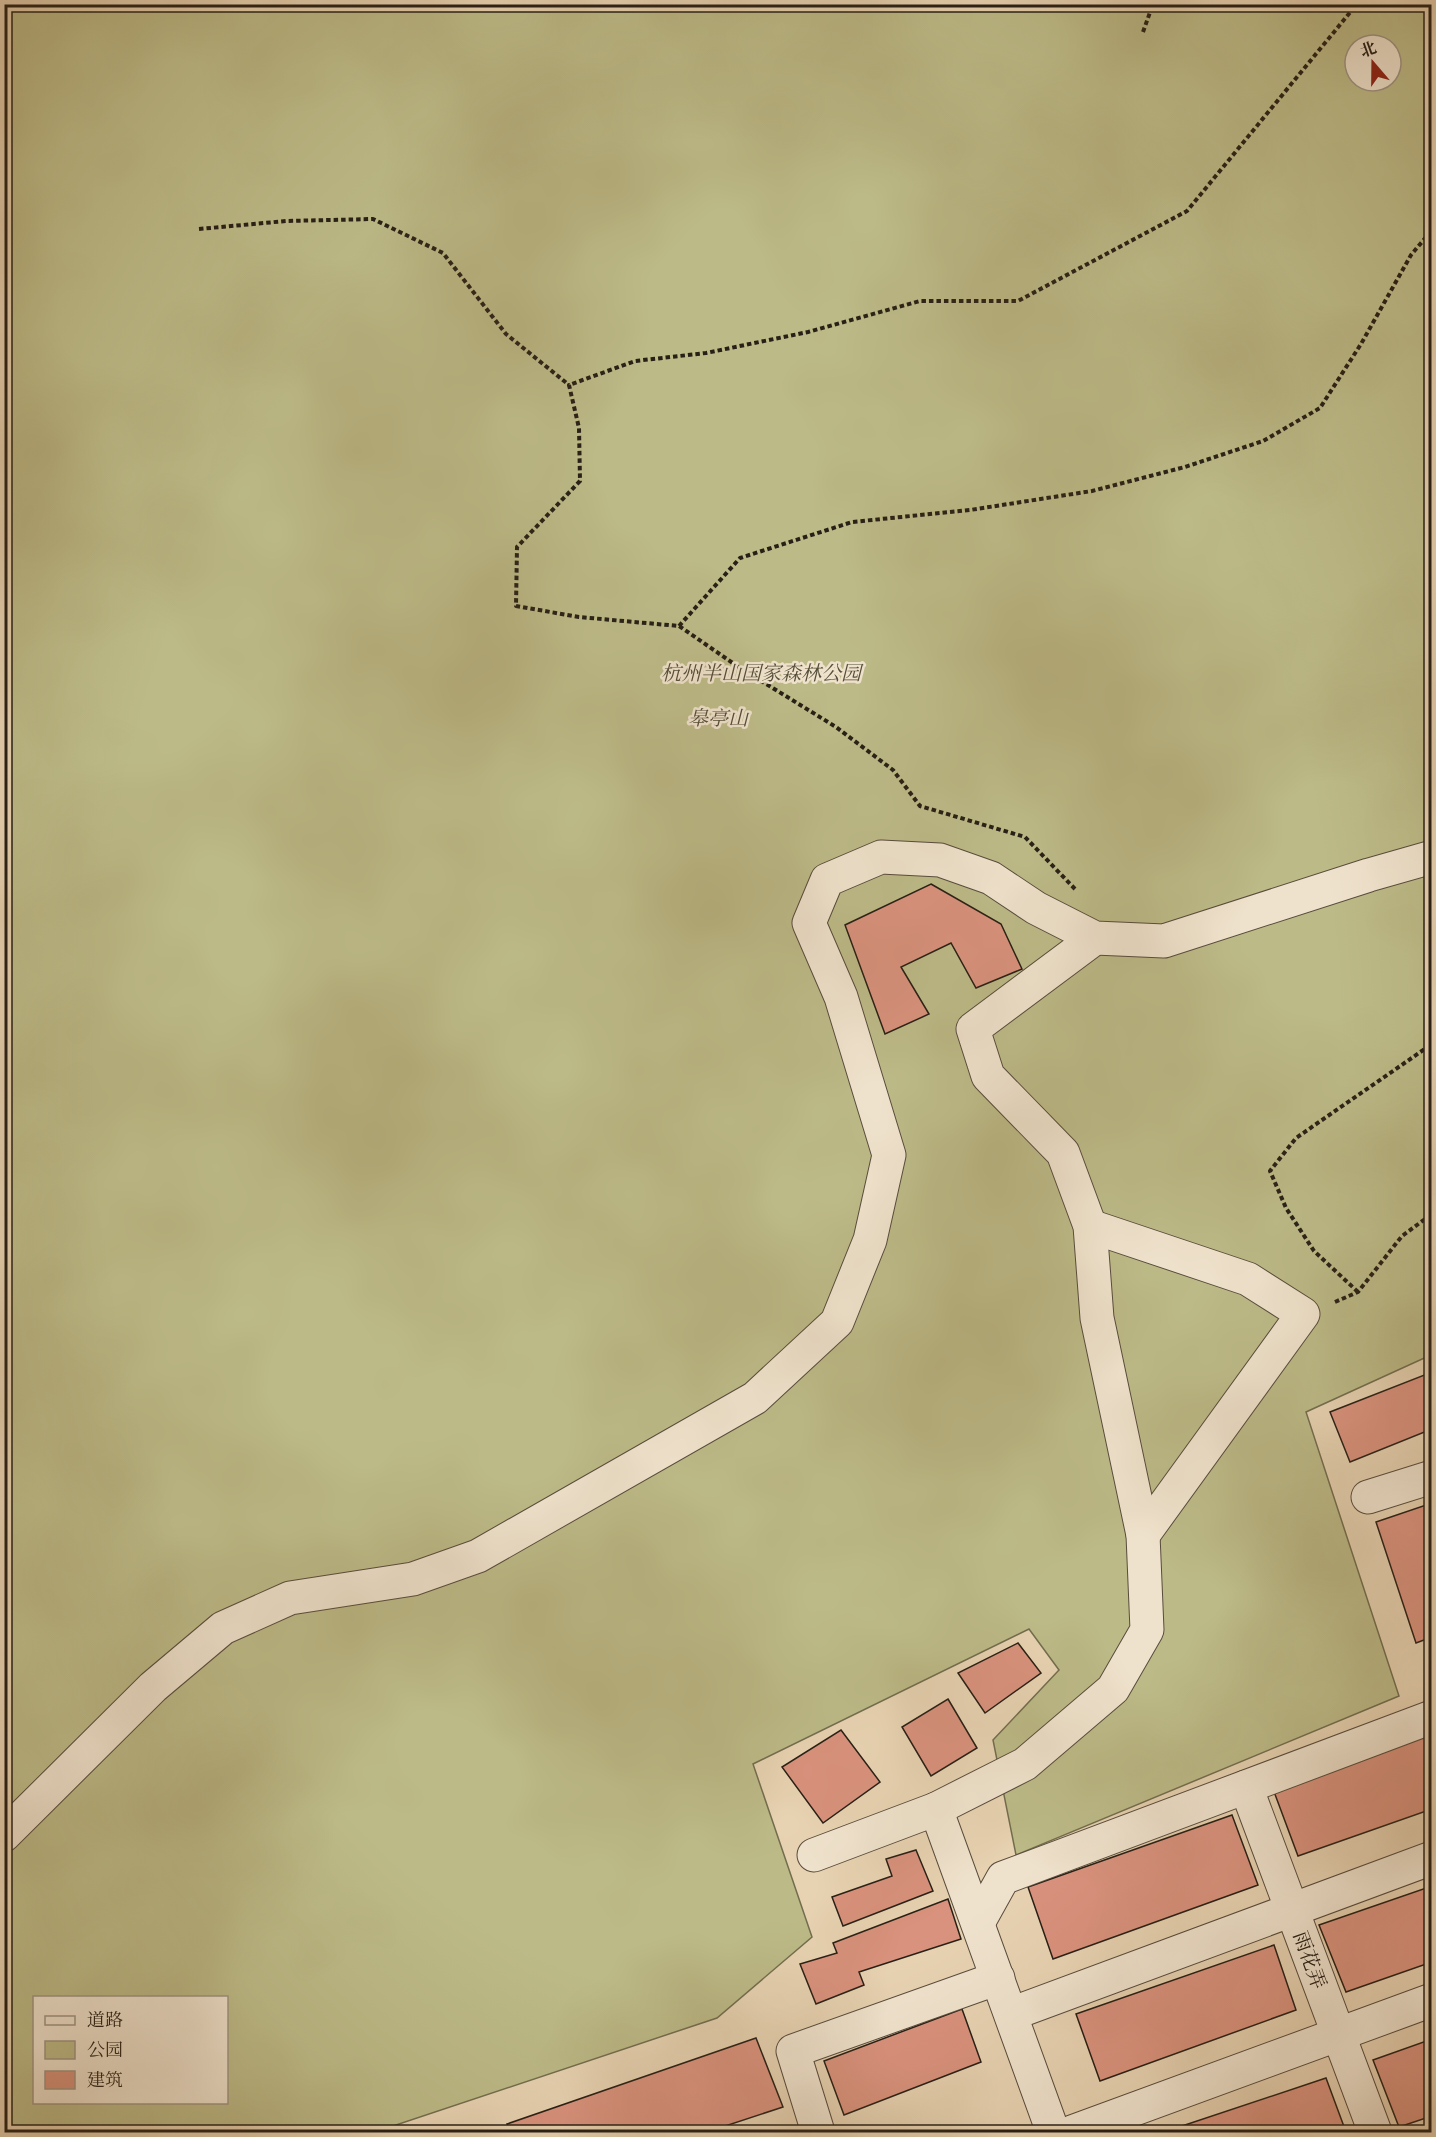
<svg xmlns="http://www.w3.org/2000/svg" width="1436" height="2137" font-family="Cardo,'Noto Serif SC',serif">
	<rect width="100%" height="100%" fill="#e7d2b1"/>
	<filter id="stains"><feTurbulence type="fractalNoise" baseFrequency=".00333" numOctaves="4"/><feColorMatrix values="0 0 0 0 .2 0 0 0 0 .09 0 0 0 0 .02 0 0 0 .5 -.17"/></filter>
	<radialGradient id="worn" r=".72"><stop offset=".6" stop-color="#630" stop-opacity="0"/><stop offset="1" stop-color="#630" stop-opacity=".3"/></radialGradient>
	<!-- green -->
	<path fill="#bcba87" stroke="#726d4e" stroke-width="1.5" fill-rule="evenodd" d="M5,5H1431V1355L1306,1412L1399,1696L1016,1855L993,1740L1059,1670L1029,1629L753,1764L812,1937L717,2018L375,2132H5ZM1355,45H1391V81H1355ZM34,1998H226V2102H34Z"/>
	<!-- building -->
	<g fill="#d9927d" stroke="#282016" stroke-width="1.5">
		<polygon points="931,884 1001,924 1022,969 976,988 951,943 901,967 929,1014 885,1034 845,925"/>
		<polygon points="1432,1372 1432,1429 1350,1462 1330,1412"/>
		<polygon points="1432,1503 1432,1637 1416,1643 1376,1522"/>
		<polygon points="1018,1643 1041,1673 985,1713 958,1673"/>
		<polygon points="948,1699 977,1748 931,1776 902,1727"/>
		<polygon points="841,1730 880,1782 823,1823 782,1767"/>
		<polygon points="1432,1733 1432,1809 1298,1856 1273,1789"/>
		<polygon points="1232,1815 1258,1885 1053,1959 1028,1887"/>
		<polygon points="916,1850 933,1891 843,1926 832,1897 892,1876 886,1859"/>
		<polygon points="1432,1886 1432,1962 1346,1992 1319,1925"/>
		<polygon points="948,1899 961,1939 859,1972 864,1985 816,2004 800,1964 837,1953 833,1943"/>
		<polygon points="1274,1945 1296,2010 1100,2081 1076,2014"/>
		<polygon points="962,2009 981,2062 844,2115 824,2061"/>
		<polygon points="756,2038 783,2107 707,2132 511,2132 507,2124"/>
		<polygon points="1432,2039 1432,2116 1399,2127 1373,2060"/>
		<polygon points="1326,2078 1346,2132 1164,2132"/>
	</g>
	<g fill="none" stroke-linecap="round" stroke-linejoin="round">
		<defs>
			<g id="minor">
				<polyline points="1090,1226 1248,1279 1303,1314 1143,1535"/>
				<polyline points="1368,1497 1432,1477"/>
				<polyline points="1246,1787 1375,2132"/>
				<polyline points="936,1809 1025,1764 1113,1689 1147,1630 1143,1535 1097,1318 1090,1226 1063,1153 988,1076 973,1029 1095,938"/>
				<polyline points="4,1835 153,1687 223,1628 290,1598 413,1579 478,1556 755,1398 837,1322 870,1240 889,1155 841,997 809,923 827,880 881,857 940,860 991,878 1036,908 1095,938 1164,941 1369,875 1432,857"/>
				<polyline points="814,1855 936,1809 1053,2132"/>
				<polyline points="978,1923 1003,1878 1432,1717"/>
				<polyline points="1011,2014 1432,1858"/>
				<polyline points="818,2132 793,2051 998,1978"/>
				<polyline points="1072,2132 1432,2000"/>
			</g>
		</defs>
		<!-- minor casing -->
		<use href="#minor" stroke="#584c3d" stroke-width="35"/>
		<!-- path -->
		<g stroke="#282016" stroke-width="4" stroke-dasharray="4.5 3" stroke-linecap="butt">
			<polyline points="1143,32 1153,4"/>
			<polyline points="199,229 286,221 373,219 443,253 506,334 569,385"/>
			<polyline points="679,626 740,558 852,522 970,510 1092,491 1185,467 1263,441 1320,408 1361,344 1411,255 1432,230"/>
			<polyline points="1075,889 1025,837 920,806 893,770 836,727 737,666 679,626 579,617 516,606 517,547 580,481 579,428 569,385 635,361 706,353 808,332 920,301 1018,301 1187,211 1357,4"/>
			<polyline points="1358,1292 1314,1251 1286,1208 1270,1171 1296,1138 1432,1044"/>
			<polyline points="1335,1302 1358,1292 1402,1236 1432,1214"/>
		</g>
		<!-- minor -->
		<use href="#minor" stroke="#efe2cc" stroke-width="33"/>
	</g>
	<g text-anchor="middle" stroke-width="5" stroke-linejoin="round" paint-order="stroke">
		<!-- park labels -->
		<g font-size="20" font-style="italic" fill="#544e38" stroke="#efe2cc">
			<text x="761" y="680">杭州半山国家森林公园</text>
			<text x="718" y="725">皋亭山</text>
		</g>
		<!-- street labels -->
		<g font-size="20" fill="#282016" stroke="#efe2cc">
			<text transform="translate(1310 1960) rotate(70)" y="7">雨花弄</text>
		</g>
	</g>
	<!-- margin -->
	<rect width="1436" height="2137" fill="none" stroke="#e7d2b1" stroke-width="24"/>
	<rect x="6" y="6" width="1424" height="2125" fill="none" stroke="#282016" stroke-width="3"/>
	<rect x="12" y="12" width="1412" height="2113" fill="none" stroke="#282016" stroke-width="1.5"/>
	<!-- legend -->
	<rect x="33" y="1996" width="195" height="108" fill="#efe2cc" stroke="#9f9483" stroke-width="1.5"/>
	<rect x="45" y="2016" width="30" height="9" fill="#efe2cc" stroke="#9f9483" stroke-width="1.5"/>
	<text x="87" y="2026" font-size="18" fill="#282016">道路</text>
	<rect x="45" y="2041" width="30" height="18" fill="#bcba87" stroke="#9f9483" stroke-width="1.5"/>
	<text x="87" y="2056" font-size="18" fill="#282016">公园</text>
	<rect x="45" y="2071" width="30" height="18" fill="#d9927d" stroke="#9f9483" stroke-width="1.5"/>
	<text x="87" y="2086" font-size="18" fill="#282016">建筑</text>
	<!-- north arrow -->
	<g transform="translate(1373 63) rotate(340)"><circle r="28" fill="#efe2cc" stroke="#9f9483" stroke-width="1.5"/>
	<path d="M0-4.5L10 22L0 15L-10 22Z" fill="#8f2418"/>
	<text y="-9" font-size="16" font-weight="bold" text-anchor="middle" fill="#282016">北</text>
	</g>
	<rect width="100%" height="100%" filter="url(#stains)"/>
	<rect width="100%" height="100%" fill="url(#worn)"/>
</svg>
